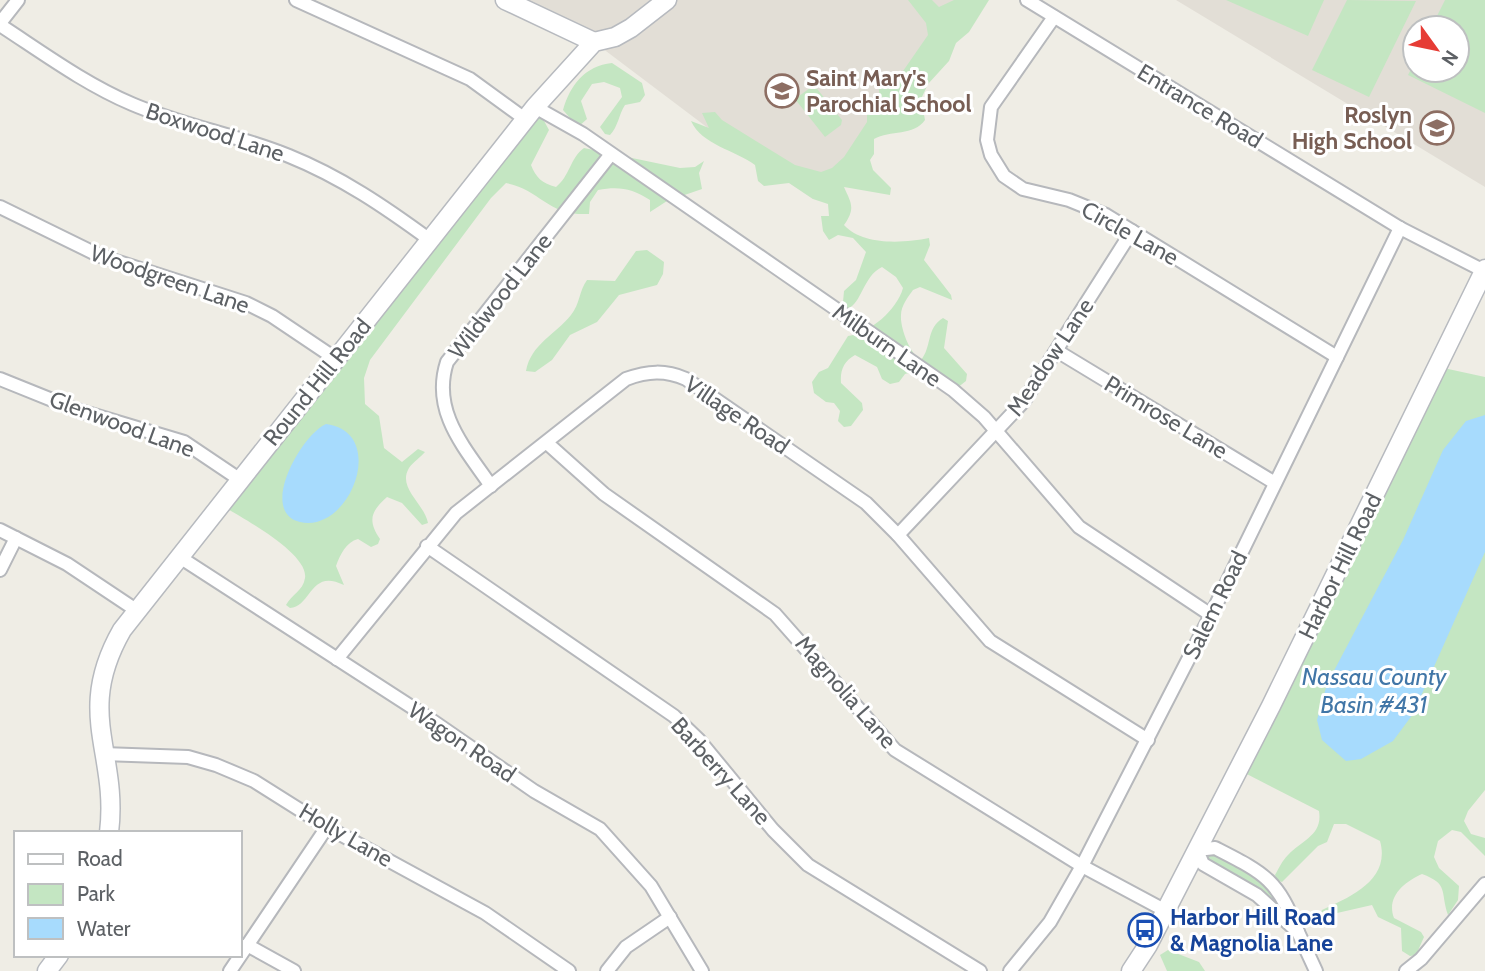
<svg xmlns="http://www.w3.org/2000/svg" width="1485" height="971" font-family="Cabin,sans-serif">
	<rect width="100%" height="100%" fill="#efede5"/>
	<!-- education -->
	<g fill="#e2ded6" fill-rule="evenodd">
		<polygon points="505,0 983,0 813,199 708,128 594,42"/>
		<path d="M1176,0H1485V187ZM1415,28H1457V70H1415Z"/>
	</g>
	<!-- green -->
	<g fill="#c4e6c2">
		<path d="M908,0H932L939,7L954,0H989L969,32L956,43L949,61L928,84L921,99L925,120C914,136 890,130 874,139V154L870,160L873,170L891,188L890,195L844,187C851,203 856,208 844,225C863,246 904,243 929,238L930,245L924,260L951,295L952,300L920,287L913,290C908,297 901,306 901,315C900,328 910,354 921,360C932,347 926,328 943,318L948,321L944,348L967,374L966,381L957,388L931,383L912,372L905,374L899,382L890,384L882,379L877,367L855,355C844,361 840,370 841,383L862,403L863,410L851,426L844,427L838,421L840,411L834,403L826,402L814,393L812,382L819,372L828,368L848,336C870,333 897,310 903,288L896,277L882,267C863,276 861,305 848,308L843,302L844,291L856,280L866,252L853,238L838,235L829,240L823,231L821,216H829L828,204L813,199L789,183L764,186L758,181L755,165C735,150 702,145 691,121L709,128L702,113L715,112L722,120L795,165L821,172L832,168L844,157L867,122V115L859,103L866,96L880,101L878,80L882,76L890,80L901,74L928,35L926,23Z"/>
		<polygon points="1226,0 1324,0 1308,36"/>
		<polygon points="1347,0 1416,1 1369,97 1312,70"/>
		<polygon points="1445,0 1485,0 1485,113 1408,75 1415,61 1415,70 1457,70 1457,28 1431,28"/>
		<path d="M612,63L642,83L645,95L640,102L625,105C619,114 618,127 610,135L605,134L600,127L622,97L620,88L604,82L592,84L581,101L587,119L578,127L563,110C570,85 585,66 612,63Z"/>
		<polygon points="814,85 842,120 841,125 825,137 795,99"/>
		<path d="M539,118L543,119L549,130L531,165C536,178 542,183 556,187C570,176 570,158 584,148L680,168L695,167L704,161L699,173L702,189L667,201L650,212V200C632,188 618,186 598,190L590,202L589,214C547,216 540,189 506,183L491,198L370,360L364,378L365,404L379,416L384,448L402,462L418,449L425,452C420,458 414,461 409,468C397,488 424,503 428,523L422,525L402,503L387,497C370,512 368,521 380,539L378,544L371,547L358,539C346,542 340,555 336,566L344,585C310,568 312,606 290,608L286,605C292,594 303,591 305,578C309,553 239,516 219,504L336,359L461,215L522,130Z"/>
		<path d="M647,250L664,262L663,274L657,285L619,295L597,322L570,335L552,360L535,372L526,371C531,344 556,334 571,315C580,304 579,291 587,280L615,281L636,251Z"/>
		<path d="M1439,367L1485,377V790L1468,811L1464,821L1471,834L1485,838V856L1461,832L1452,830L1438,841L1434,857L1439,868L1459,886L1458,900L1448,915C1440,891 1449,884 1422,874C1404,882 1386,897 1394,918L1421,932L1424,937L1416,955L1410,956L1402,951L1401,928L1378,917L1372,905L1324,916L1320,914L1322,910C1350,897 1391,880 1380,841L1346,824H1334L1327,842L1318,846L1282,882L1277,880L1275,875C1279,868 1282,861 1288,855C1302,840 1323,835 1319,811L1239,770Z"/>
		<polygon points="1215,848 1250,866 1292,916 1203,864 1197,850"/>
		<polygon points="1168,950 1199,962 1205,971 1167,971 1160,955"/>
	</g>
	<!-- water -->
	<g fill="#a7dbfd">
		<polygon points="1485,415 1485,552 1413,714 1393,741 1361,759 1346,761 1322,740 1317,720 1327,684 1403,540 1443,450 1466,421"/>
		<path d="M326,424C389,432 350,534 300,522C258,512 301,435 326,424Z"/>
	</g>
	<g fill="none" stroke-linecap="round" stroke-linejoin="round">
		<defs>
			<g id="street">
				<polyline points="296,0 470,79 525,119"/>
				<polyline points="1027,0 1400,228 1484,271"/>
				<polyline points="1054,17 991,107 987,140 991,155 1004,176 1023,189 1069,200 1106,215 1337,357"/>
				<polyline points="0,23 18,0"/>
				<path d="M0,25C43,53 85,84 132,104C183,126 238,135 289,156C341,177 385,207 430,240"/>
				<polyline points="535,107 583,134 953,390 984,417 1079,527 1211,615"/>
				<polyline points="0,207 100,256 246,303 272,316 336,359"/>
				<polyline points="1057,351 1275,483"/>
				<polyline points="0,379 77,410 184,442 239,479"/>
				<polyline points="547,443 604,494 775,614 895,750 1082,866 1166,911"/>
				<path d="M491,486C464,447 431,411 447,362L611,154"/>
				<polyline points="0,530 67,564 136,610"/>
				<polyline points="898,535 1024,401 1132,231"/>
				<polyline points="427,546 674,716 699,740 773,830 808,865 980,971"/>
				<polyline points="178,556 424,715 534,791 600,829 651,886 702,971"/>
				<polyline points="0,570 16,538"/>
				<path d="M337,659L456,513L626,379C648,371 665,370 686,379L866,503L898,535L990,641L1148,740"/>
				<polyline points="103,754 188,757 216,765 254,781 327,827 485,913 569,971"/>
				<path d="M1215,848C1264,873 1278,879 1298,932L1257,895L1203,864L1197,850Z"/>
				<polyline points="1298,932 1316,971"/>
				<polyline points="247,945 294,971"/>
				<polyline points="230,971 327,827"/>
				<polyline points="607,971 626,947 670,917"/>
				<polyline points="1010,971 1050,922 1082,866 1211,615 1400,228"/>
				<polyline points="1406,971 1421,959 1485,884"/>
			</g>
			<g id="secondary">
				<polyline points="505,0 594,42"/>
				<path d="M109,833C119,752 74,714 122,630L535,107L594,42L615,37L631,28L667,0"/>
				<polyline points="47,971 59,955"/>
				<polyline points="1131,971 1148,945 1271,706 1485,269"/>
			</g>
		</defs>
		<!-- street casing -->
		<use href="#street" stroke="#b6b8bc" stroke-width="16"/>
		<!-- secondary casing -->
		<use href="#secondary" stroke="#b7babf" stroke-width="21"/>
		<!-- street -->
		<use href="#street" stroke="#fff" stroke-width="12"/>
		<!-- secondary -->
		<use href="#secondary" stroke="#fff" stroke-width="18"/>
	</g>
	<!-- icons -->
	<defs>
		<symbol id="school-ring" viewBox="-11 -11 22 22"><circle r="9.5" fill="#fff" stroke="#8d6e63" stroke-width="1.5"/><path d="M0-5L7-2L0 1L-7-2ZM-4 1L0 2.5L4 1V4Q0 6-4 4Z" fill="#8d6e63"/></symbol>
		<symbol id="bus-ring" viewBox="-11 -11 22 22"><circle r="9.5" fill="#fff" stroke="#1a4fb4" stroke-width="1.5"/><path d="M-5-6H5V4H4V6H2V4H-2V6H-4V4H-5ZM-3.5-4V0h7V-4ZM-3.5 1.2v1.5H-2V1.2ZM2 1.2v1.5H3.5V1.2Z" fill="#1a4fb4"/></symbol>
	</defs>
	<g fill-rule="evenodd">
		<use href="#school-ring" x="763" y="72" width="38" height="38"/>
		<use href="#school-ring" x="1418" y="109" width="38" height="38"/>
		<use href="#bus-ring" x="1126" y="911" width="38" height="38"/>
	</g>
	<g text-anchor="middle" stroke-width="6" stroke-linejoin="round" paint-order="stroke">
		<!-- education labels -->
		<g font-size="23" font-weight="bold" fill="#785e54" stroke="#fff" text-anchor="start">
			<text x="806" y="86">Saint Mary's<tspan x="806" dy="26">Parochial School</tspan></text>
			<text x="1412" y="123" text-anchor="end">Roslyn<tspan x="1412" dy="26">High School</tspan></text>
		</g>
		<!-- street labels -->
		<g font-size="23" fill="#5d6165" stroke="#fff">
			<text transform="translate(1200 106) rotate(31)" y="8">Entrance Road</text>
			<text transform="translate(215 132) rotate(18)" y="8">Boxwood Lane</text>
			<text transform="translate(1130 233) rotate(29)" y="8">Circle Lane</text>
			<text transform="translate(170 279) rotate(19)" y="8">Woodgreen Lane</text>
			<text transform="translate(500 296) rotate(-52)" y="8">Wildwood Lane</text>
			<text transform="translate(887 345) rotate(35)" y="8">Milburn Lane</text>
			<text transform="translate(1050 357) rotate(-56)" y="8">Meadow Lane</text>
			<text transform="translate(317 382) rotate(-51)" y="8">Round Hill Road</text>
			<text transform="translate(737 415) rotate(34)" y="8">Village Road</text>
			<text transform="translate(1166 417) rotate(31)" y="8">Primrose Lane</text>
			<text transform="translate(122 424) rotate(20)" y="8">Glenwood Lane</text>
			<text transform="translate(1340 566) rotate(-64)" y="8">Harbor Hill Road</text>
			<text transform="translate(1215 605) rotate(-64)" y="8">Salem Road</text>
			<text transform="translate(846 692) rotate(49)" y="8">Magnolia Lane</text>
			<text transform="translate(462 742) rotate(34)" y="8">Wagon Road</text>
			<text transform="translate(721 771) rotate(48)" y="8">Barberry Lane</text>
			<text transform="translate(346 835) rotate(30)" y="8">Holly Lane</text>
		</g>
		<!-- transit labels -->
		<g font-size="23" font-weight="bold" fill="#164399" stroke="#fff" text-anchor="start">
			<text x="1170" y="925">Harbor Hill Road<tspan x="1170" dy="26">&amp; Magnolia Lane</tspan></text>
		</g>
		<!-- water labels -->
		<g font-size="24" font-style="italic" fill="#4176a7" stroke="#fff">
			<text x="1374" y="685">Nassau County<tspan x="1374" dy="28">Basin #431</tspan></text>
		</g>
	</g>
	<!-- legend -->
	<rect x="14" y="831" width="228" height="126" fill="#ffffff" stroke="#bec0c1" stroke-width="2"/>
	<rect x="28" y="854" width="35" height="10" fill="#ffffff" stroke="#bec0c1" stroke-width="2"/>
	<text x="77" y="866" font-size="21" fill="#5d6165">Road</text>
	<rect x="28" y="884" width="35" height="21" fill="#c4e6c2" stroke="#bec0c1" stroke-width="2"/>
	<text x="77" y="901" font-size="21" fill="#5d6165">Park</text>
	<rect x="28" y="918" width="35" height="21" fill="#a7dbfd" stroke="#bec0c1" stroke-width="2"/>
	<text x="77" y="936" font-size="21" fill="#5d6165">Water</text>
	<!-- north arrow -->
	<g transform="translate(1436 49) rotate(123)"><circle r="33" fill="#ffffff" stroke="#bec0c1" stroke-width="2"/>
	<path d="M0-5L12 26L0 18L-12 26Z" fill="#e63c35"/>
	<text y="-10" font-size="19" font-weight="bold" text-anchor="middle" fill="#5d6165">N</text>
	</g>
</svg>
